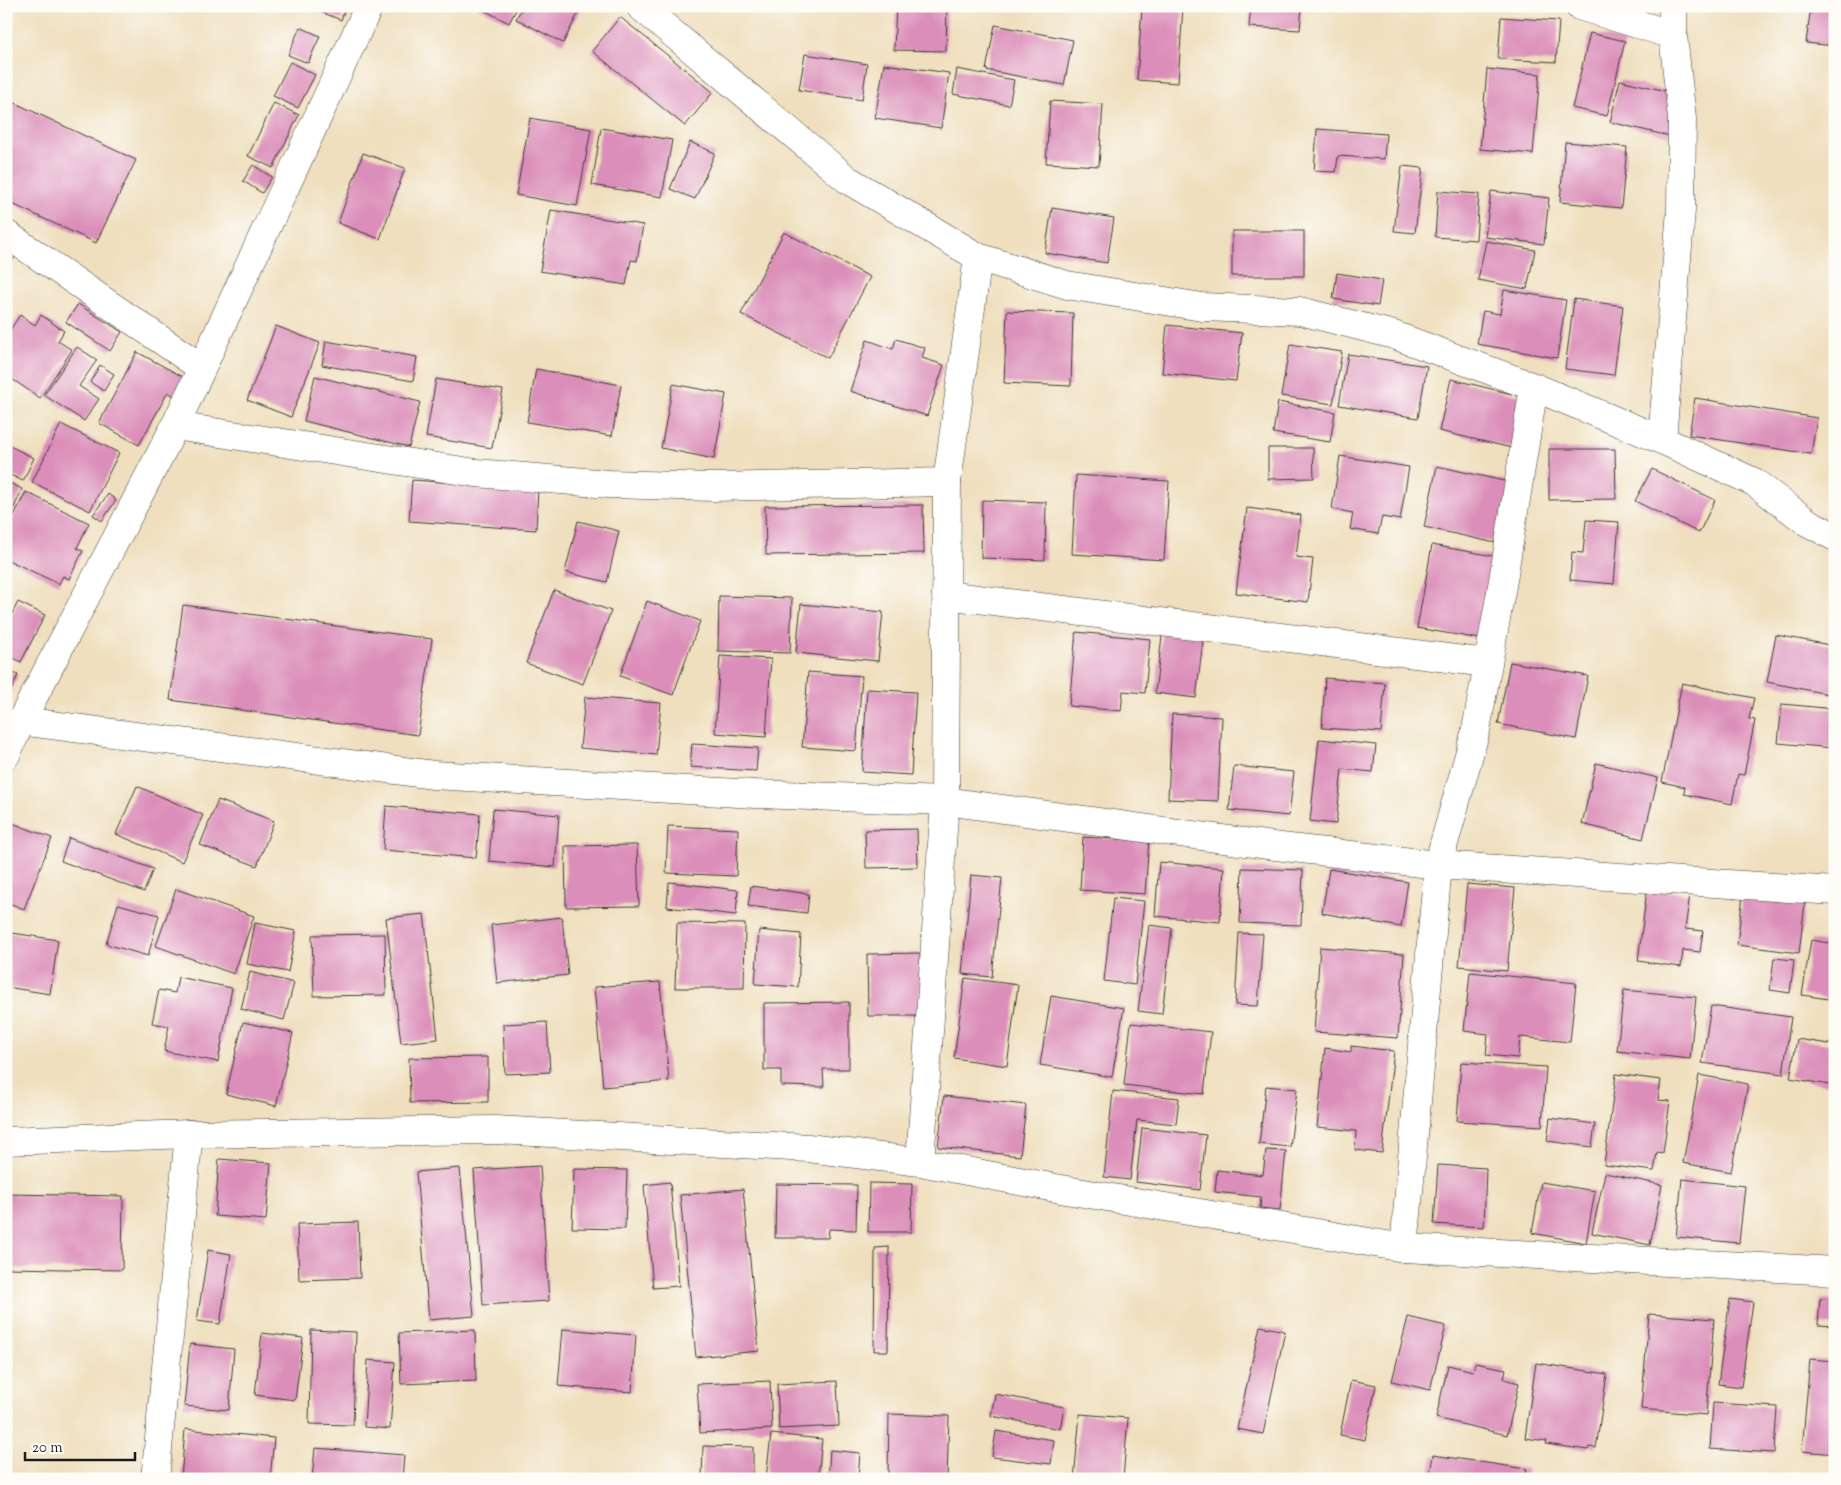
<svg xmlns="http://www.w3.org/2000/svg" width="1841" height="1485" font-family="'Sorts Mill Goudy',serif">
	<rect width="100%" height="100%" fill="#fdfcf7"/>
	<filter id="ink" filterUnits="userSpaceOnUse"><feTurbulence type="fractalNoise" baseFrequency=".02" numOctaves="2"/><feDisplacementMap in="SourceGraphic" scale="10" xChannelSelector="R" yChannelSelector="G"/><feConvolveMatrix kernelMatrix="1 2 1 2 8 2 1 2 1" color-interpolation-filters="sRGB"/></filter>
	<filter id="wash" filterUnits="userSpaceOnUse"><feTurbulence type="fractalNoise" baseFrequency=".0096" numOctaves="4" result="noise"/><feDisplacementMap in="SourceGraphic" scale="20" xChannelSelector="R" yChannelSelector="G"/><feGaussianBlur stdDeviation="1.12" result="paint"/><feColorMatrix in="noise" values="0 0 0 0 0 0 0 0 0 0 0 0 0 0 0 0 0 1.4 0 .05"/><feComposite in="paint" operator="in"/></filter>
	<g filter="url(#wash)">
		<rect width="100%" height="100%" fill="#efdfbe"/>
		<g id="blocks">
			<!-- building -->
			<g fill="#db8eb9">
				<polygon points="306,6 346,6 341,20"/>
				<polygon points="476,6 518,6 509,23"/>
				<polygon points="523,6 582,6 563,43 516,19"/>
				<polygon points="896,6 947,6 946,51 894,50"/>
				<polygon points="1142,6 1183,6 1178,83 1137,80"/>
				<polygon points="1251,6 1302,6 1300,30 1249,27"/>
				<polygon points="1811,6 1835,6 1835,46 1806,43"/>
				<polygon points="620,17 713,92 685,126 592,51"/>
				<polygon points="1501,17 1559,21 1556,62 1498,59"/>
				<polygon points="995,25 1073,40 1064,85 986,70"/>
				<polygon points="300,27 320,36 308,63 288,55"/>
				<polygon points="1590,33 1625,41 1607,116 1572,108"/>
				<polygon points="805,54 867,64 862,100 799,90"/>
				<polygon points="290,62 315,75 298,108 273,96"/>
				<polygon points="884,64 949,73 941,128 875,118"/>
				<polygon points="957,69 1014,80 1009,105 953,94"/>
				<polygon points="1487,69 1540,74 1533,154 1480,149"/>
				<polygon points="1620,80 1679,94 1669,136 1610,122"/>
				<polygon points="1050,101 1103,104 1099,166 1046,163"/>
				<polygon points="13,102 136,160 96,243 6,201 6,117"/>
				<polygon points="274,103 299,115 273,168 248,156"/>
				<polygon points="530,118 591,129 577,206 516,195"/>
				<polygon points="601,128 672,140 662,197 592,185"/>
				<polygon points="1317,129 1386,134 1384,159 1338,156 1336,172 1314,171"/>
				<polygon points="690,142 715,153 695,199 670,189"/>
				<polygon points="1565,142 1627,147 1621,208 1560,202"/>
				<polygon points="363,153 405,168 380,239 338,223"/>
				<polygon points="253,165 272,177 262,193 243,181"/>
				<polygon points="1402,166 1423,168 1415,233 1394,231"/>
				<polygon points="1438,191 1479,194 1476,240 1435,237"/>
				<polygon points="1491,191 1549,198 1544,244 1485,237"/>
				<polygon points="1052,208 1114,218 1107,263 1045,253"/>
				<polygon points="551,210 643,225 637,261 631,260 626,285 540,271"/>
				<rect x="1232" y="231" width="72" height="45"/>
				<polygon points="784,232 870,277 828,358 741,314"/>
				<polygon points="1486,241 1535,250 1527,289 1478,280"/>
				<polygon points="6,250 15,257 6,269"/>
				<polygon points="1337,273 1382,280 1378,306 1333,299"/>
				<polygon points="1504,290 1566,300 1557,358 1477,344 1483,311 1500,314"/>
				<polygon points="1574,299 1623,306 1614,375 1565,369"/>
				<polygon points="78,304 122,332 110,351 66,322"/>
				<polygon points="1007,311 1073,313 1071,386 1004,383"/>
				<polygon points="20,315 35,325 41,315 64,331 58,341 72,350 40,398 6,375 6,336"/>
				<polygon points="1167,325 1242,333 1236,381 1162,373"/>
				<polygon points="276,326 320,343 291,417 247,400"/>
				<polygon points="896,339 925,348 922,358 944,365 927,416 850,391 867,340 893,349"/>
				<polygon points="326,341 417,357 413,381 322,365"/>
				<polygon points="1290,344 1342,352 1333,404 1281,396"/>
				<polygon points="77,347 97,360 79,386 99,399 84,421 44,395"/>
				<polygon points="137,352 185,378 174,396 168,392 139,445 99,423"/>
				<polygon points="1348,354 1427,366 1418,418 1339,405"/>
				<polygon points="100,365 114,374 104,391 90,382"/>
				<polygon points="536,369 621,385 612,436 527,422"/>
				<polygon points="315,376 420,402 409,447 304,421"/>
				<polygon points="436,379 503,390 492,448 426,437"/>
				<polygon points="1451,379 1528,398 1516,449 1439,431"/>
				<polygon points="673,384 726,394 714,459 661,448"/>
				<polygon points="1695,398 1817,418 1811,454 1689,435"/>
				<polygon points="1278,402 1335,412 1330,442 1273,433"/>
				<polygon points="61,424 119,453 90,511 32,482"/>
				<polygon points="6,444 34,458 23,481 6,473"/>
				<polygon points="1268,448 1313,448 1314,478 1268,479"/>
				<polygon points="1549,449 1615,449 1616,499 1549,500"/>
				<polygon points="1340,456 1409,467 1400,520 1382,517 1378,534 1350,529 1353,513 1332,509"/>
				<polygon points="1437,466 1513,483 1500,544 1424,527"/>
				<polygon points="1652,469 1715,500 1699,533 1635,501"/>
				<polygon points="1076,475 1169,481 1164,560 1072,554"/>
				<polygon points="412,480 538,489 536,530 409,521"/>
				<polygon points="6,481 22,489 11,515 6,513"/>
				<polygon points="26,492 89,523 77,548 83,551 69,579 63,576 59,584 6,559 6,531"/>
				<polygon points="108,494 116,500 102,521 93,515"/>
				<polygon points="982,500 1046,502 1045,560 981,558"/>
				<polygon points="923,505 924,553 766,555 765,506"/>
				<polygon points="1247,508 1301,515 1296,557 1313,559 1308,602 1236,593"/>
				<polygon points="1586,520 1619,522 1614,584 1570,580 1572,552 1583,553"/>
				<polygon points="578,521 619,531 607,582 565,572"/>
				<polygon points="1432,545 1499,557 1486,640 1417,628"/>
				<polygon points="554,590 611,611 583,684 526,663"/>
				<polygon points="719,596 792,598 790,653 718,651"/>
				<polygon points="647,601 700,621 673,695 620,676"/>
				<polygon points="18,602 45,615 21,662 6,654 6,626"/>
				<polygon points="801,604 883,612 878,661 796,653"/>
				<polygon points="183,605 432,639 418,735 170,700"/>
				<polygon points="1163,628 1204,633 1196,698 1155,693"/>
				<polygon points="1076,632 1150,639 1145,693 1123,691 1121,711 1069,706"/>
				<polygon points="1776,635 1835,646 1833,695 1767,682"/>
				<polygon points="720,656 771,659 766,737 715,733"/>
				<polygon points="1510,662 1588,676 1576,739 1498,724"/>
				<polygon points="6,670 18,675 6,702"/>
				<polygon points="808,672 862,676 856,751 802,747"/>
				<polygon points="1325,678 1385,683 1381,732 1322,728"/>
				<polygon points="1682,683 1754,698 1749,719 1755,720 1744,775 1738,774 1732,804 1684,794 1685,787 1662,782"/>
				<polygon points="867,689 916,692 911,775 862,772"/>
				<polygon points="585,697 661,703 656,755 580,748"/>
				<polygon points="1782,704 1835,709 1833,748 1778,743"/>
				<polygon points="1172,714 1222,717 1218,801 1168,799"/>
				<polygon points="1319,739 1376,745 1373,772 1342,769 1336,824 1310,821"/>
				<polygon points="692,744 758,748 756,771 690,767"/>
				<polygon points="1596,763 1658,778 1643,839 1582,824"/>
				<polygon points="1234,766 1294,772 1289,816 1229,810"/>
				<polygon points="137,786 203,815 182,862 116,834"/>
				<polygon points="218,800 274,821 257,866 200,845"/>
				<polygon points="386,806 480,814 476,858 383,850"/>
				<polygon points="493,809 559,815 555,867 489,861"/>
				<polygon points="7,821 52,838 24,909 6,902"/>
				<polygon points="668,826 738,829 736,876 666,873"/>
				<polygon points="917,829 918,867 866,868 865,830"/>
				<polygon points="1083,837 1149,841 1145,894 1080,890"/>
				<polygon points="69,838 153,869 144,892 61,861"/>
				<polygon points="637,845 639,906 566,907 565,846"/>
				<polygon points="1159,862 1224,868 1220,922 1155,916"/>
				<polygon points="1242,868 1303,870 1301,925 1240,923"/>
				<polygon points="1329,869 1408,882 1401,927 1322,913"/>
				<polygon points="971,875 1002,878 992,977 962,974"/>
				<polygon points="669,882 738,890 736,915 667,907"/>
				<polygon points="1467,884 1515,888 1507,971 1459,966"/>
				<polygon points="751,886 809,894 807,913 748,906"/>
				<polygon points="176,889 254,916 234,974 156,946"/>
				<polygon points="1647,889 1690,894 1685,929 1703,931 1700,952 1683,950 1681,967 1638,961"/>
				<polygon points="1743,895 1805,903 1799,953 1737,945"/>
				<polygon points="1113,898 1144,901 1135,985 1104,981"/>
				<polygon points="118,904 159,915 148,956 106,944"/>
				<polygon points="424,914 438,1039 401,1043 386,918"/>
				<polygon points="562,917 568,975 497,983 491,925"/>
				<polygon points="255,923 296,931 288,972 247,964"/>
				<polygon points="677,923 745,924 744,988 675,988"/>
				<polygon points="1149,925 1172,928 1162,1014 1138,1011"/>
				<polygon points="759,930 801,934 798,987 755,984"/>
				<polygon points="6,932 58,940 50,994 6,987"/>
				<polygon points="1239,933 1263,934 1258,1006 1235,1005"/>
				<polygon points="385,934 386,995 314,996 312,935"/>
				<polygon points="1811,940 1835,944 1835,1000 1802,995"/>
				<polygon points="1320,947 1404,954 1398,1038 1314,1032"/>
				<polygon points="920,953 921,1016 868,1016 867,954"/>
				<polygon points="1774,958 1794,960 1790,993 1770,990"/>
				<polygon points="250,972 294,983 284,1020 241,1009"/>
				<polygon points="1470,972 1576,983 1570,1042 1520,1037 1518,1058 1486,1055 1488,1034 1464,1031"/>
				<polygon points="178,977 232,988 218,1062 164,1051 169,1026 152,1023 159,990 175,993"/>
				<polygon points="965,978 1018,985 1007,1066 954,1058"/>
				<polygon points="660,982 669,1081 603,1087 594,987"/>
				<polygon points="1624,990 1696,997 1690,1059 1617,1051"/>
				<polygon points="1051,996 1124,1008 1112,1077 1040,1065"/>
				<polygon points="849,1002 849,1069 823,1069 824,1087 781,1086 781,1070 764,1070 764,1003"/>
				<polygon points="1711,1006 1791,1017 1783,1074 1702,1063"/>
				<polygon points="243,1022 293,1033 276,1106 226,1094"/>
				<polygon points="547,1022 550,1072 505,1074 503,1024"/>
				<polygon points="1131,1023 1211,1032 1204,1094 1124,1085"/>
				<polygon points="1797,1039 1835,1045 1835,1086 1790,1078"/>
				<polygon points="1351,1046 1394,1051 1382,1153 1355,1150 1356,1131 1317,1127 1325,1048 1351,1052"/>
				<polygon points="488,1057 488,1102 410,1103 409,1058"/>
				<polygon points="1461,1062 1546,1067 1542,1126 1457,1121"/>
				<polygon points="1616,1074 1661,1080 1658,1100 1670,1101 1663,1153 1657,1152 1654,1171 1604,1165"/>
				<polygon points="1699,1075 1748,1084 1731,1172 1683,1163"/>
				<polygon points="1266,1086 1297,1089 1290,1147 1259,1144"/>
				<polygon points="1113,1091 1179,1098 1176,1124 1137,1120 1130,1180 1104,1177"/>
				<polygon points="944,1096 1026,1105 1020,1156 938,1147"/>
				<polygon points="1550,1118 1595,1124 1592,1147 1547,1141"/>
				<polygon points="1142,1128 1206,1135 1200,1190 1136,1182"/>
				<polygon points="1266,1150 1286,1151 1280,1210 1260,1208 1261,1197 1215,1192 1217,1170 1263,1175"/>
				<polygon points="219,1159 271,1163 266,1220 215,1216"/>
				<polygon points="1438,1165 1486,1168 1484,1227 1434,1224"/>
				<polygon points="540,1166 549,1301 483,1305 474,1170"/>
				<polygon points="460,1168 474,1316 429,1320 416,1172"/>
				<polygon points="574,1169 627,1170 625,1229 572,1228"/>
				<polygon points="1605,1173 1662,1185 1650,1245 1592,1233"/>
				<polygon points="1682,1179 1745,1186 1739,1243 1676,1237"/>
				<polygon points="670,1182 679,1286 653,1288 644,1185"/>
				<polygon points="1541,1182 1595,1191 1586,1243 1532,1233"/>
				<polygon points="869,1183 912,1184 911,1232 868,1232"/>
				<polygon points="776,1184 857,1185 856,1230 829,1229 828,1238 775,1238"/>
				<polygon points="743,1189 759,1351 696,1357 680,1195"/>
				<polygon points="6,1194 123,1196 122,1270 6,1268"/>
				<polygon points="358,1222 360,1278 299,1280 297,1224"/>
				<polygon points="889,1247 888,1351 874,1351 875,1248"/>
				<polygon points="208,1250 231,1254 220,1324 197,1321"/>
				<polygon points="1730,1299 1753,1302 1741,1387 1718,1384"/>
				<polygon points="1820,1299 1835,1300 1835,1326 1818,1325"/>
				<polygon points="1649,1314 1714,1319 1706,1415 1641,1409"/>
				<polygon points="1408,1317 1446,1326 1430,1390 1392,1381"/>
				<polygon points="1260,1326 1285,1331 1263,1434 1237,1429"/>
				<polygon points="563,1329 636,1335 632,1392 558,1386"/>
				<polygon points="311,1330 356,1332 353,1425 309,1424"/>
				<polygon points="475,1330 476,1381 401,1384 399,1333"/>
				<polygon points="262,1333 303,1338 295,1400 255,1395"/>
				<polygon points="190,1344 234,1349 229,1410 184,1406"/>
				<polygon points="1810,1359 1835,1361 1835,1454 1802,1451"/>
				<polygon points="368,1360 395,1362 390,1429 364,1427"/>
				<polygon points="1475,1363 1506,1369 1504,1379 1519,1383 1507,1435 1436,1418 1448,1365 1473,1371"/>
				<polygon points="1536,1363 1607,1374 1596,1448 1589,1447 1588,1450 1546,1444 1547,1441 1525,1438"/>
				<polygon points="1351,1380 1376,1385 1365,1440 1340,1435"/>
				<polygon points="770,1381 772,1429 700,1433 697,1384"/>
				<polygon points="837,1381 839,1426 779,1429 777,1384"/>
				<polygon points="995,1394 1064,1407 1060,1429 991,1416"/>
				<polygon points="1713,1403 1777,1407 1774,1453 1710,1449"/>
				<polygon points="889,1414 949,1416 947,1479 888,1477"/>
				<polygon points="1080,1414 1128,1418 1123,1479 1074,1479"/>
				<polygon points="185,1429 274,1438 270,1479 181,1479"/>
				<polygon points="996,1431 1054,1440 1051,1464 992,1457"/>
				<polygon points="771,1434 822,1439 818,1479 766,1479"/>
				<polygon points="703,1446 753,1447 753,1479 702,1479"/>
				<polygon points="315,1448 404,1455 402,1479 312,1479"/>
				<polygon points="830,1450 860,1453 858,1479 828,1479"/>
				<polygon points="1433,1455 1527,1469 1525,1479 1429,1479"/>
			</g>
		</g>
	</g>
	<g filter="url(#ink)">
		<use href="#blocks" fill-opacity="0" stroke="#3c3934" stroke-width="1"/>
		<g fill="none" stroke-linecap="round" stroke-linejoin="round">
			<defs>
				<g id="minor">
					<polyline points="640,6 848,180 978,257 1067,285 1202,307 1300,311 1394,335 1534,387 1662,440 1754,482 1807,522 1835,537"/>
					<polyline points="1579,6 1673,35"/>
					<polyline points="6,234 202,368"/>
					<polyline points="175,426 476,473 609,484 714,487 947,482"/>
					<polyline points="1662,440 1681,210 1682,119 1673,35 1673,6"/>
					<polyline points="946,595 1487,663"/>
					<polyline points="21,721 434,775 755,794 945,801 1274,846 1438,865 1835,891"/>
					<polyline points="6,1141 189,1134 496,1130 808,1148 920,1162 1066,1190 1404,1248 1835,1271"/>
					<polyline points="920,1162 945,801 947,482 978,257"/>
					<polyline points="1404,1248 1438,865 1476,730 1502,586 1534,387"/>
					<polyline points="155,1479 189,1134"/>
				</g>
				<polyline id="tertiary" points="6,755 21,721 175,426 369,6"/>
			</defs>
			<!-- minor casing -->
			<use href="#minor" stroke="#3c3934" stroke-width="29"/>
			<!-- tertiary casing -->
			<use href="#tertiary" stroke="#3c3934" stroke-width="29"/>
			<!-- minor -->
			<use href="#minor" stroke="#fff" stroke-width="28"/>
			<!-- tertiary -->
			<use href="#tertiary" stroke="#fff" stroke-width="28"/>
		</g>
	</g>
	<!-- margin -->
	<rect width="1841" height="1485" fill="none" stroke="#fdfcf7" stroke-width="25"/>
	<!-- scale -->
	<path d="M25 1452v8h110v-8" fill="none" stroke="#1c1c1c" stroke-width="2.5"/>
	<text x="32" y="1452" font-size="15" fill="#1c1c1c" stroke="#fdfcf7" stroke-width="4" paint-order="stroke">20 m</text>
</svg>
